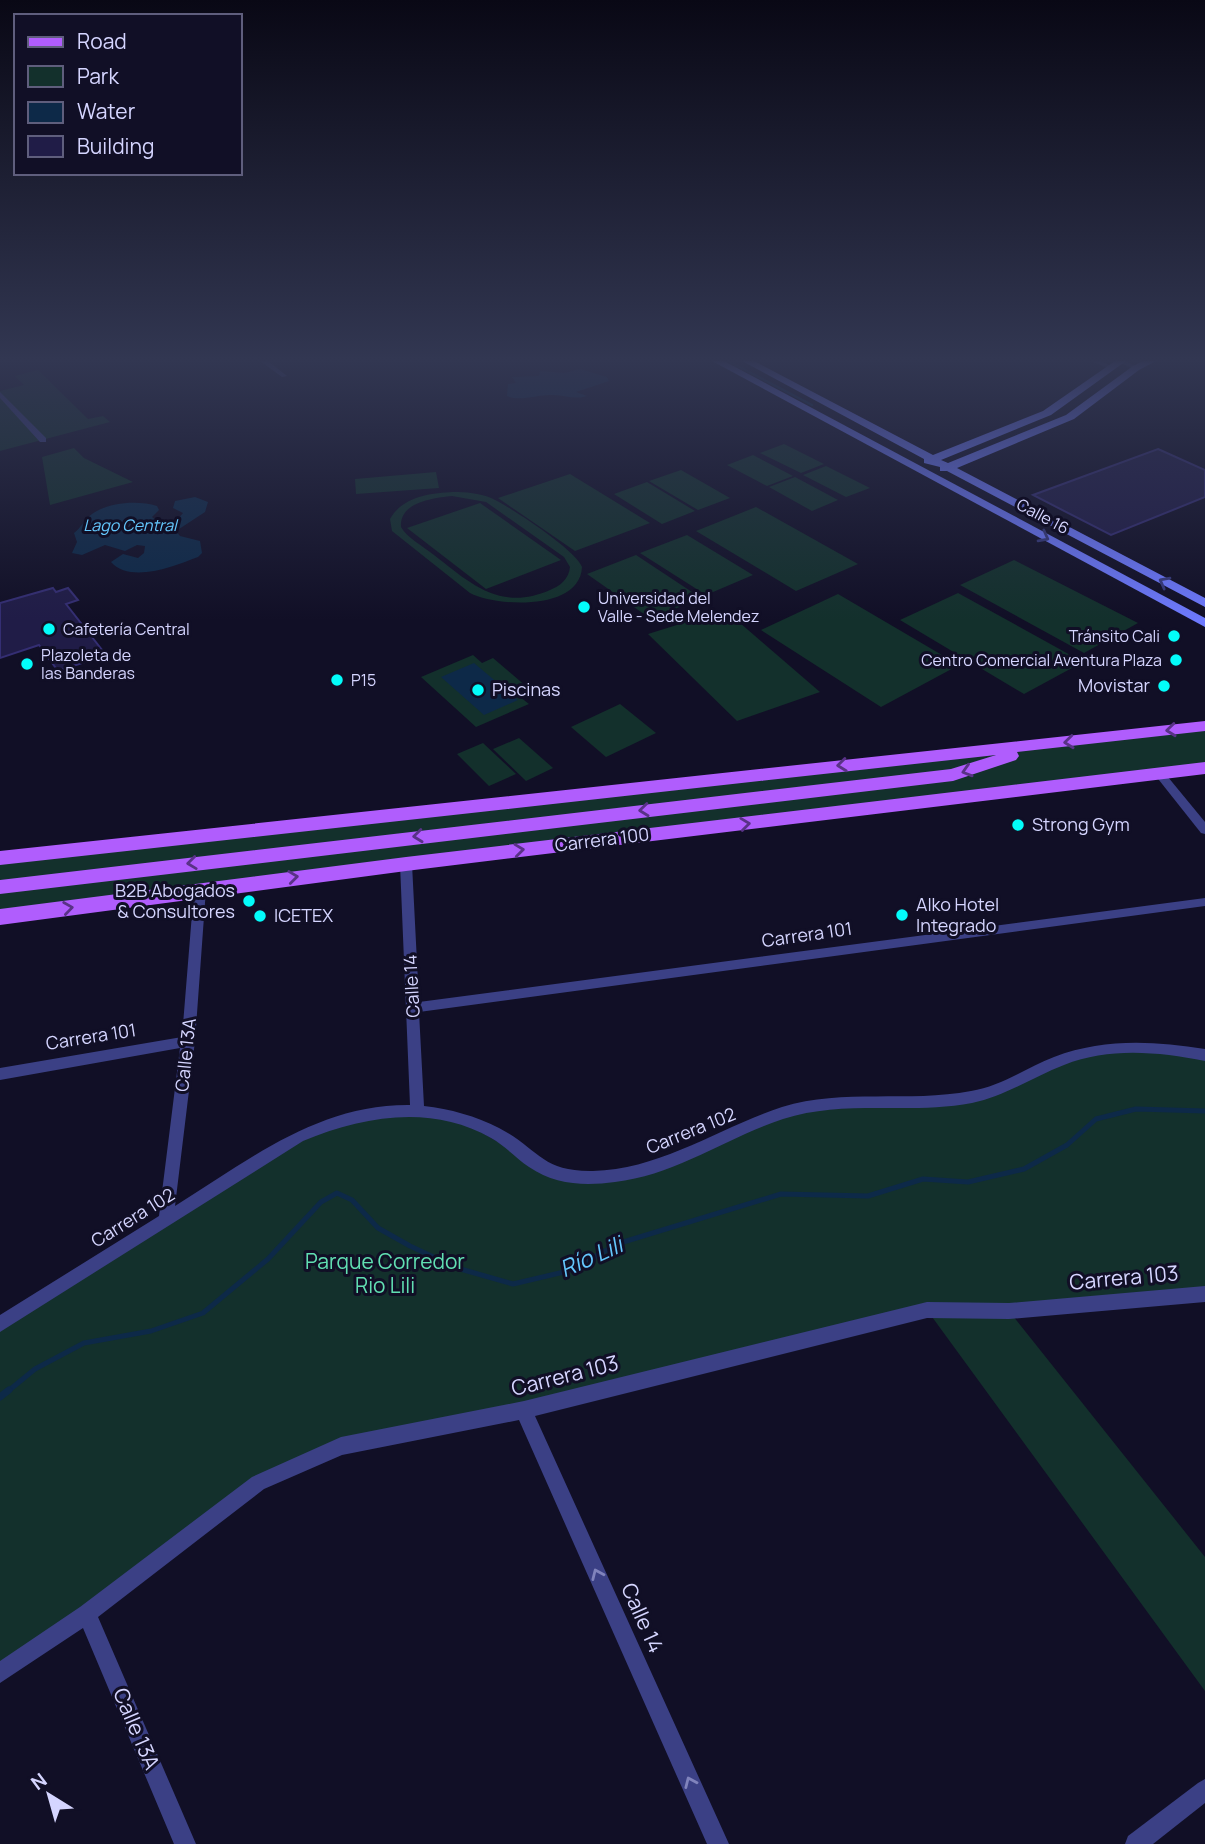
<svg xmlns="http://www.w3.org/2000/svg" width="1205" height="1844" font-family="Manrope,sans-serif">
	<rect width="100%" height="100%" fill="#110f26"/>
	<!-- green -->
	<g fill="#13302c" fill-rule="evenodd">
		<polygon points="38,370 88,419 103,416 110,422 0,451 0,391 24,385 15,376"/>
		<polygon points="784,444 824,464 801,473 760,453"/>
		<polygon points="74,448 84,458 133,482 50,505 42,457"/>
		<polygon points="753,455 793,476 767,486 727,465"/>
		<polygon points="826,466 870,488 846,497 803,475"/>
		<polygon points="681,470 730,498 698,510 649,481"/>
		<polygon points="436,472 439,488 356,494 355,479"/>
		<polygon points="570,474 650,523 575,551 498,498"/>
		<polygon points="795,477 838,500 812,511 769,487"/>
		<polygon points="647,482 695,511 662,524 614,494"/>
		<path d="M453,492C466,492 479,493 491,498C509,506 576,550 582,567C580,611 497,607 470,593L392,531L390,519C402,497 430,493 453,492ZM452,496L486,502L564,557L570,567C569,579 560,586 550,590C500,612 470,583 434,555C423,546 407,538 401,527C399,502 434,498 452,496Z"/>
		<polygon points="480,503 561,560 486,589 407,528"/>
		<polygon points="756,507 858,564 796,591 696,531"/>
		<polygon points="687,535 753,575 706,595 640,553"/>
		<polygon points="636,555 701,598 651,619 587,574"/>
		<polygon points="1014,560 1138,623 1084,653 960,585"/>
		<polygon points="958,593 1083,662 1024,694 900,620"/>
		<polygon points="838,594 959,665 881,707 761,630"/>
		<polygon points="725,610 820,692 737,721 648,634"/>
		<polygon points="473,655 482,663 493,658 527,687 515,693 529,704 476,727 421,677"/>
		<polygon points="620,704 656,733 606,757 571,727"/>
		<polygon points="1205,726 1205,768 0,917 0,858"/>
		<polygon points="519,738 553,768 526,781 493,749"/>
		<polygon points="483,743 516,774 489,786 457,754"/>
		<polygon points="1102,1049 1205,1055 1205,1294 1009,1311 1205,1557 1205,1691 927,1310 340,1446 258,1483 0,1673 0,1324 298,1137 366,1113 453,1116 548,1171 621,1175 783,1113 956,1099"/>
	</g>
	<!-- water -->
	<g fill="#0d2948">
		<path d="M580,369L607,377L609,381L576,392L587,396C574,400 565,395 553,395C538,394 521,402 507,396L508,384L516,383L512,377L539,376L540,371L564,373Z"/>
		<path d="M195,497L208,502L205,512L176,531L180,536L200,541L202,553L198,557C174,566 131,584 111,562L123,554L138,558L144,553L145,546L137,545L125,551L105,545L82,555L72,553L77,542L74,533C81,528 84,520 92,514C109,502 138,500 157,506L159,510L152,517C162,526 176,523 183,513L173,508L175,501Z"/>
		<polygon points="474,663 518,700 484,715 441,677"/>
	</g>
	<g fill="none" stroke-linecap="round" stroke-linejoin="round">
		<!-- stream-far2 -->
		<polyline stroke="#0d2948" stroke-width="2.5" points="728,361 812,405"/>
		<!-- stream-far1 -->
		<polyline stroke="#0d2948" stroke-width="5" points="7,1392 35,1369 84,1343 151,1331 203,1313 268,1259 321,1202 337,1193 352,1200 378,1228 410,1246 457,1268 513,1284 568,1271 620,1243 781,1194 868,1196 923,1179 968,1182 1024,1169 1067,1145 1096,1119 1136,1109 1205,1111"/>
		<!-- stream -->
		<polyline stroke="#0d2948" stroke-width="7" points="0,1397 9,1390"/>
	</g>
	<!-- building -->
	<g fill="#201c47" stroke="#342e73" stroke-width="2">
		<polygon points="1158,449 1205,470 1205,497 1111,535 1033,495"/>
		<polygon points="53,588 56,592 68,588 78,600 66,604 106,655 58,671 39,645 0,658 0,603"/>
	</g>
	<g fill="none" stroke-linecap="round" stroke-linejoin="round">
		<!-- street -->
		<g fill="#3b4085" fill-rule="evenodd">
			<polygon points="260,361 268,361 287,376 282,377"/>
			<polygon points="1091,361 1101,361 1115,368 1110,369"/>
			<polygon points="1116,361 1126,361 1139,368 1134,369"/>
			<polygon points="0,392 46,438 46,442 40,442 0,398"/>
			<polygon points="1159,770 1163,771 1205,822 1205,834 1201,833 1155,775 1154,773"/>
			<path d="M406,860L412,864L419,1002L1205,898V906L419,1012L424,1106C450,1109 476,1116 499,1128C539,1149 541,1172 593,1171C662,1169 718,1128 782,1107C844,1088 908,1103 971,1091C1001,1086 1026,1068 1054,1057C1104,1038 1153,1041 1205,1049V1061C1158,1052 1110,1047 1064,1065C1033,1077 1005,1096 972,1103C909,1115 845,1099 783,1119C726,1138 676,1175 615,1182C585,1186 555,1185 529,1167C516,1158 505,1146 491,1138C432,1104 363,1116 303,1141L0,1332V1315L159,1216L180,1048L0,1080V1068L182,1037L194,889L200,885L206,889L195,1041L175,1206C249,1160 318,1104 410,1105L400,864Z"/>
			<polygon points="1205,1286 1205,1302 1009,1319 927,1318 535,1416 729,1844 707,1844 519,1420 342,1455 264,1489 98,1617 196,1844 174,1844 83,1628 0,1683 0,1661 80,1607 252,1477 341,1437 524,1401 927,1302 1009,1303"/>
			<polygon points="1205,1779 1205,1803 1153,1844 1125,1844 1128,1836 1198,1783"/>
		</g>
		<!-- secondary -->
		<g fill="#6d79fd" fill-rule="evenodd">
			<polygon points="712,361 724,361 1205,618 1205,627"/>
			<polygon points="742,361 754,361 933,455 1043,411 1115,361 1126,361 1051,415 941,460 948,463 1066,415 1133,366 1143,361 1156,361 1139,370 1074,419 957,468 1205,598 1205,607 947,471 940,471 940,467 924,463 924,459"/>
		</g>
		<!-- primary -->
		<g fill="#b05dfd" fill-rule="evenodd">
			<polygon points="1205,721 1205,731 1017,752 1019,756 1016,760 953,781 0,894 0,880 951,769 996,755 0,865 0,851"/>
			<polygon points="1205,762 1205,774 406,871 0,925 0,909 406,857"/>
		</g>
	</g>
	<!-- one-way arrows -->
	<defs><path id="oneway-chevron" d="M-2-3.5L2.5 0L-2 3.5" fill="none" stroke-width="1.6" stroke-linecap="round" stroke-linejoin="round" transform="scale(1.75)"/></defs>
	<g stroke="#36397c">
		<use href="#oneway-chevron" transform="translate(1044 537) rotate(28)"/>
		<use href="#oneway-chevron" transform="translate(1164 582) rotate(-152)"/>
	</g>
	<g stroke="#593287">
		<use href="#oneway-chevron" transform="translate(1171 730) rotate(174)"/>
		<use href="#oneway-chevron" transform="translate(1069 742) rotate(174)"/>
		<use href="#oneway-chevron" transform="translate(842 765) rotate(174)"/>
		<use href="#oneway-chevron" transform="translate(967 771) rotate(163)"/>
		<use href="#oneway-chevron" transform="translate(644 810) rotate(174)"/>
		<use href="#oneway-chevron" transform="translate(745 824) rotate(-7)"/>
		<use href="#oneway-chevron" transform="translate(418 836) rotate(174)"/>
		<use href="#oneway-chevron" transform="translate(519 850) rotate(-7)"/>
		<use href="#oneway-chevron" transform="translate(192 863) rotate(173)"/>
		<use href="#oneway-chevron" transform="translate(293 877) rotate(-7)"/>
		<use href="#oneway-chevron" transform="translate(68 908) rotate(-8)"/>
	</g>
	<g stroke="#8083bc">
		<use href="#oneway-chevron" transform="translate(597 1574) rotate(-114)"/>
		<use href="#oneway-chevron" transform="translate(690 1782) rotate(-114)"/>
	</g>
	<!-- sky -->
	<linearGradient id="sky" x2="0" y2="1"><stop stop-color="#090815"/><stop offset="0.58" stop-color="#323752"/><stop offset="1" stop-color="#323752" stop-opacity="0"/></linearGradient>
	<rect width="1205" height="620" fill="url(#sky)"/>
	<!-- markers -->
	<g fill="#03fcfa" stroke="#110f26" stroke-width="2.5">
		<circle cx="584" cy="607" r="7"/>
		<circle cx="49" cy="629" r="7"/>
		<circle cx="1174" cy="636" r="7"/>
		<circle cx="1176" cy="660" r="7"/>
		<circle cx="27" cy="664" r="7"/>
		<circle cx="337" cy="680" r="7"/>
		<circle cx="1164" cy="686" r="7"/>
		<circle cx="478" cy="690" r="7"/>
		<circle cx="1018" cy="825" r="7"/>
		<circle cx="249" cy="901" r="7"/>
		<circle cx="902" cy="915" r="7"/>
		<circle cx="260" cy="916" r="7"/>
	</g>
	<g text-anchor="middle" stroke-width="6" stroke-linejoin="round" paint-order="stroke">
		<!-- far-street labels -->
		<g font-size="16" fill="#d5d5ff" stroke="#110f26">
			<text transform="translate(1043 516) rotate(28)" y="6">Calle 16</text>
		</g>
		<!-- far-water labels -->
		<g font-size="16" font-style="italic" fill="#64c7fd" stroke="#110f26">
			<text x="130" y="531">Lago Central</text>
		</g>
		<!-- far-poi labels -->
		<g font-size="16" fill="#d5d5ff" stroke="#110f26" text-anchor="start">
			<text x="598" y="604">Universidad del<tspan x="598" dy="18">Valle - Sede Melendez</tspan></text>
			<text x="63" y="635">Cafetería Central</text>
			<text x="1160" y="642" text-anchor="end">Tránsito Cali</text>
			<text x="41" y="661">Plazoleta de<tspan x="41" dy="18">las Banderas</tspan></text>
			<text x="1162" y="666" text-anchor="end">Centro Comercial Aventura Plaza</text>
			<text x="351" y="686">P15</text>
		</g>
		<!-- poi labels -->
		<g font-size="18" fill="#d5d5ff" stroke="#110f26" text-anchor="start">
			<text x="1150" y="692" text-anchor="end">Movistar</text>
			<text x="492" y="696">Piscinas</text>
			<text x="1032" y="831">Strong Gym</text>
			<text x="235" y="897" text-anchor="end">B2B Abogados<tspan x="235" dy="21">&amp; Consultores</tspan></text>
			<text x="916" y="911">Alko Hotel<tspan x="916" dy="21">Integrado</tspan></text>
			<text x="274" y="922">ICETEX</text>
		</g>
		<!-- street labels -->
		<g font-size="18" fill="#d5d5ff" stroke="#110f26">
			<text transform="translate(602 840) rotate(-7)" y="6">Carrera 100</text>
			<text transform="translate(807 935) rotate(-8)" y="6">Carrera 101</text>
			<text transform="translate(412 986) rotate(-93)" y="6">Calle 14</text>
			<text transform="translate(91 1037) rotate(-9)" y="6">Carrera 101</text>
			<text transform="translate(186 1055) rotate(-84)" y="6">Calle 13A</text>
			<text transform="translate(691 1131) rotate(-22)" y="6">Carrera 102</text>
			<text transform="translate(133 1218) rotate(-32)" y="6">Carrera 102</text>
		</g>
		<!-- near-park labels -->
		<g font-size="21" fill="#61dfb2" stroke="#110f26">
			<text x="385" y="1269">Parque Corredor<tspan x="385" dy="24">Rio Lili</tspan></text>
		</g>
		<!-- near-street labels -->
		<g font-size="21" fill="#d5d5ff" stroke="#110f26">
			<text transform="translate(1124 1278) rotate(-5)" y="7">Carrera 103</text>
			<text transform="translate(565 1376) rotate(-14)" y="7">Carrera 103</text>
			<text transform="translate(642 1618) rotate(66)" y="7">Calle 14</text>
			<text transform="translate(136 1729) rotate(67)" y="7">Calle 13A</text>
		</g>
		<!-- near-water labels -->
		<g font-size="23" font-style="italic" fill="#64c7fd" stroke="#110f26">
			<text transform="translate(591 1257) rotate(-24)" y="8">Río Lili</text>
		</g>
	</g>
	<!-- legend -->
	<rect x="14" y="14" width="228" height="161" fill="#110f26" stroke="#5f5e7d" stroke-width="2"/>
	<rect x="28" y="37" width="35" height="10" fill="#b05dfd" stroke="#5f5e7d" stroke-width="2"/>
	<text x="77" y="49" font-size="21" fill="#d5d5ff">Road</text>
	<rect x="28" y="66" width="35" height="21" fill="#13302c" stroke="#5f5e7d" stroke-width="2"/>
	<text x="77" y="84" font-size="21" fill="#d5d5ff">Park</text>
	<rect x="28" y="102" width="35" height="21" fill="#0d2948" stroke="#5f5e7d" stroke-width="2"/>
	<text x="77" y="119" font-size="21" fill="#d5d5ff">Water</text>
	<rect x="28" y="136" width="35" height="21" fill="#201c47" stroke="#5f5e7d" stroke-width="2"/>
	<text x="77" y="154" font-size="21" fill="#d5d5ff">Building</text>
	<!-- north arrow -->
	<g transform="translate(49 1795) rotate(323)" stroke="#110f26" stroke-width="5" paint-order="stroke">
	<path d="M0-5L12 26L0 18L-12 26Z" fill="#d5d5ff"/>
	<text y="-10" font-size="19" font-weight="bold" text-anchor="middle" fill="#d5d5ff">N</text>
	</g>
</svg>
